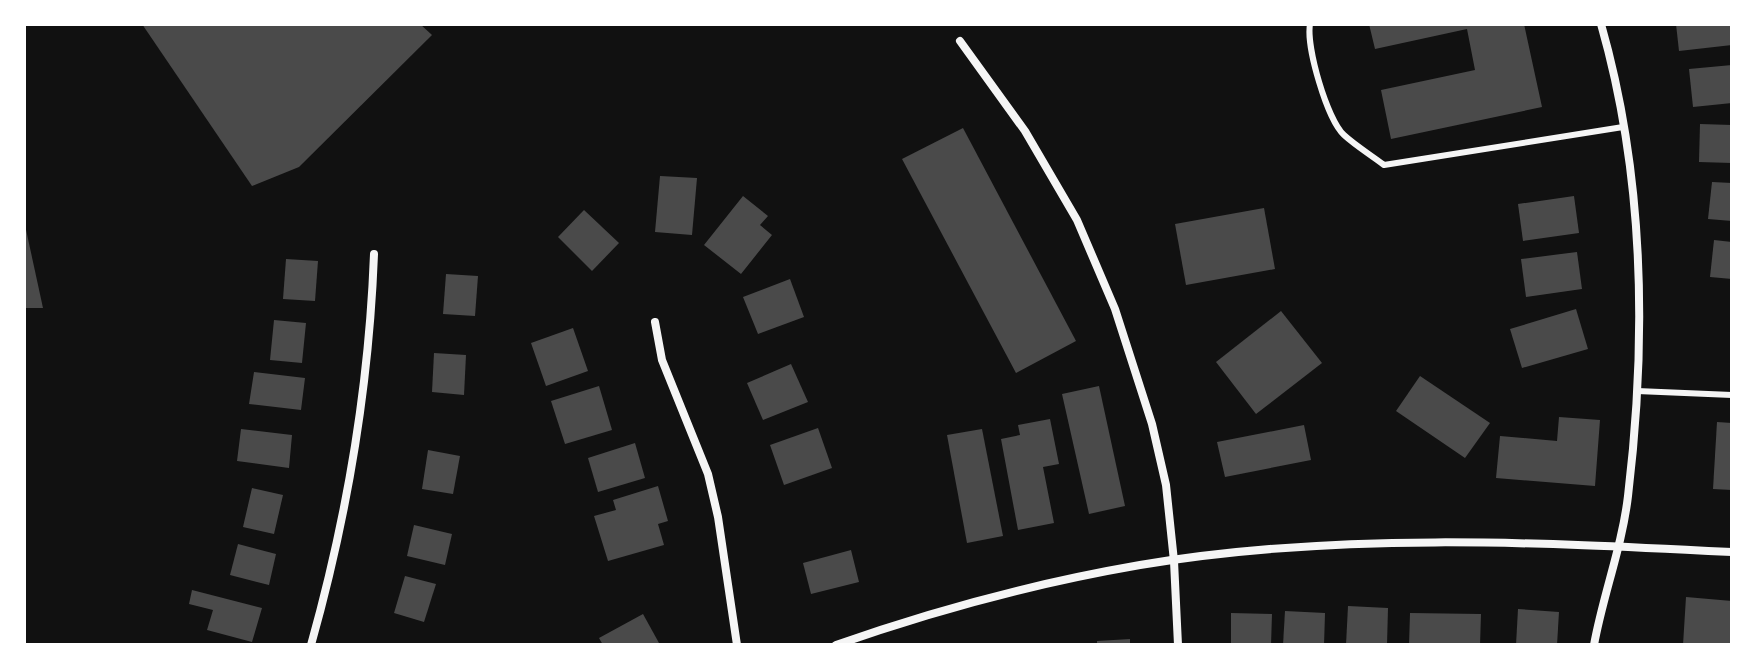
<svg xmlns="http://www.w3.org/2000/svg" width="1756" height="669" font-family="'Open Sans',sans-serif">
	<rect width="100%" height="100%" fill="#111"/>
	<!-- building -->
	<g fill="#4a4a4a">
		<polygon points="142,24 420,24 432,35 299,167 252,186"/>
		<polygon points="1369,24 1524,24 1542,107 1391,139 1381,90 1475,70 1467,29 1375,49"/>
		<polygon points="1676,24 1732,24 1732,45 1679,51"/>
		<polygon points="1732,65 1732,103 1693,107 1689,69"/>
		<polygon points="1700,124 1732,125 1732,163 1699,162"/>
		<polygon points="963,128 1076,341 1016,373 902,159"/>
		<polygon points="660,176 697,178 692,235 655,232"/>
		<polygon points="1712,182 1732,183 1732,221 1708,219"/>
		<polygon points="743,196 768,216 760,225 772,235 741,274 704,245"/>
		<polygon points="1574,196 1579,233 1523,241 1518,204"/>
		<polygon points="1264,208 1275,269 1186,285 1175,224"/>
		<polygon points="584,210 619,243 592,271 558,237"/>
		<polygon points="24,225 25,225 43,308 24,308"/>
		<polygon points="1714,240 1732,242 1732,279 1710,277"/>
		<polygon points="1577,252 1582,289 1526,297 1521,259"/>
		<polygon points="286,259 318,261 315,301 283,299"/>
		<polygon points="446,274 478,276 475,316 443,314"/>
		<polygon points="790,279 804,317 758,334 743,297"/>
		<polygon points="1576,309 1588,349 1522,368 1510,329"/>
		<polygon points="1281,311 1322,363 1256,414 1216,362"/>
		<polygon points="274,320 306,323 302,363 270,360"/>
		<polygon points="573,328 588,371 546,386 531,343"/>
		<polygon points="434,353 466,355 464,395 432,392"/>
		<polygon points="791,364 808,402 763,420 747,383"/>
		<polygon points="254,372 305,378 301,410 249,404"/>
		<polygon points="1420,376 1490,423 1465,458 1396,411"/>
		<polygon points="599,386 612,430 565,444 551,401"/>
		<polygon points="1099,386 1125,506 1089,514 1062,394"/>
		<polygon points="1559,417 1600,420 1595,486 1496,478 1500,436 1557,441"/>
		<polygon points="1050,419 1059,464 1043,467 1054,523 1018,530 1001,439 1020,435 1018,425"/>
		<polygon points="1717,422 1732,423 1732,490 1713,489"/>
		<polygon points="1304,425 1311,460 1225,477 1217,442"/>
		<polygon points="818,428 832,468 784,485 770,445"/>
		<polygon points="241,429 292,435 289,468 237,461"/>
		<polygon points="982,429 1003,536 967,543 947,435"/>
		<polygon points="635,443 645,478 598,492 588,458"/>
		<polygon points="428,450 460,456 453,494 422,489"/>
		<polygon points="658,486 668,521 658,524 664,545 608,561 594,516 616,510 613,500"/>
		<polygon points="252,488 283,495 274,534 243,527"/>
		<polygon points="414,525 452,534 445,565 407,556"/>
		<polygon points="238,544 276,554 269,585 230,575"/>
		<polygon points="851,550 859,582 811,594 803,563"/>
		<polygon points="405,576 436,584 424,622 394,613"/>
		<polygon points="192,590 262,608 252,642 207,630 213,610 189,604"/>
		<polygon points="1686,597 1732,601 1732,645 1683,645"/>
		<polygon points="1348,606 1388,608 1387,645 1346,645"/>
		<polygon points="1518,609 1559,612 1557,645 1516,645"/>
		<polygon points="1285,611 1325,613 1324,645 1283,645"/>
		<polygon points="1231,613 1272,614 1271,645 1231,645"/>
		<polygon points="1410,613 1481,614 1480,645 1409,645"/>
		<polygon points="643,614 659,643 603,645 599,638"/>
		<polygon points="1130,639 1130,645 1097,645 1097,641"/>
	</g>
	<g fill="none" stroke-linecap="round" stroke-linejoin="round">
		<!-- service -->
		<g stroke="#f5f5f5" stroke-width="6">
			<path d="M1310,24C1306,47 1327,119 1344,135C1356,146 1371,155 1384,165L1623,127"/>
			<polyline points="1637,391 1732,395"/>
		</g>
		<!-- minor -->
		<g stroke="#f5f5f5" stroke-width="8">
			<polyline points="960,41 1025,131 1077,220 1115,309 1152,424 1166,485 1174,561 1178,645"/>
			<polyline points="655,322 662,360 708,474 718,517 737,645"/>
			<path d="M311,645C347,517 369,387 374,254"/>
			<path d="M836,645C935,610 1036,583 1140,565C1335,532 1535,542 1732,552"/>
			<path d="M1594,645C1603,595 1622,547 1628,496C1647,338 1645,178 1601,24"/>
		</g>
	</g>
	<!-- border -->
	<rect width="1756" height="669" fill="none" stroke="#ffffff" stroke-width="52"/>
</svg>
